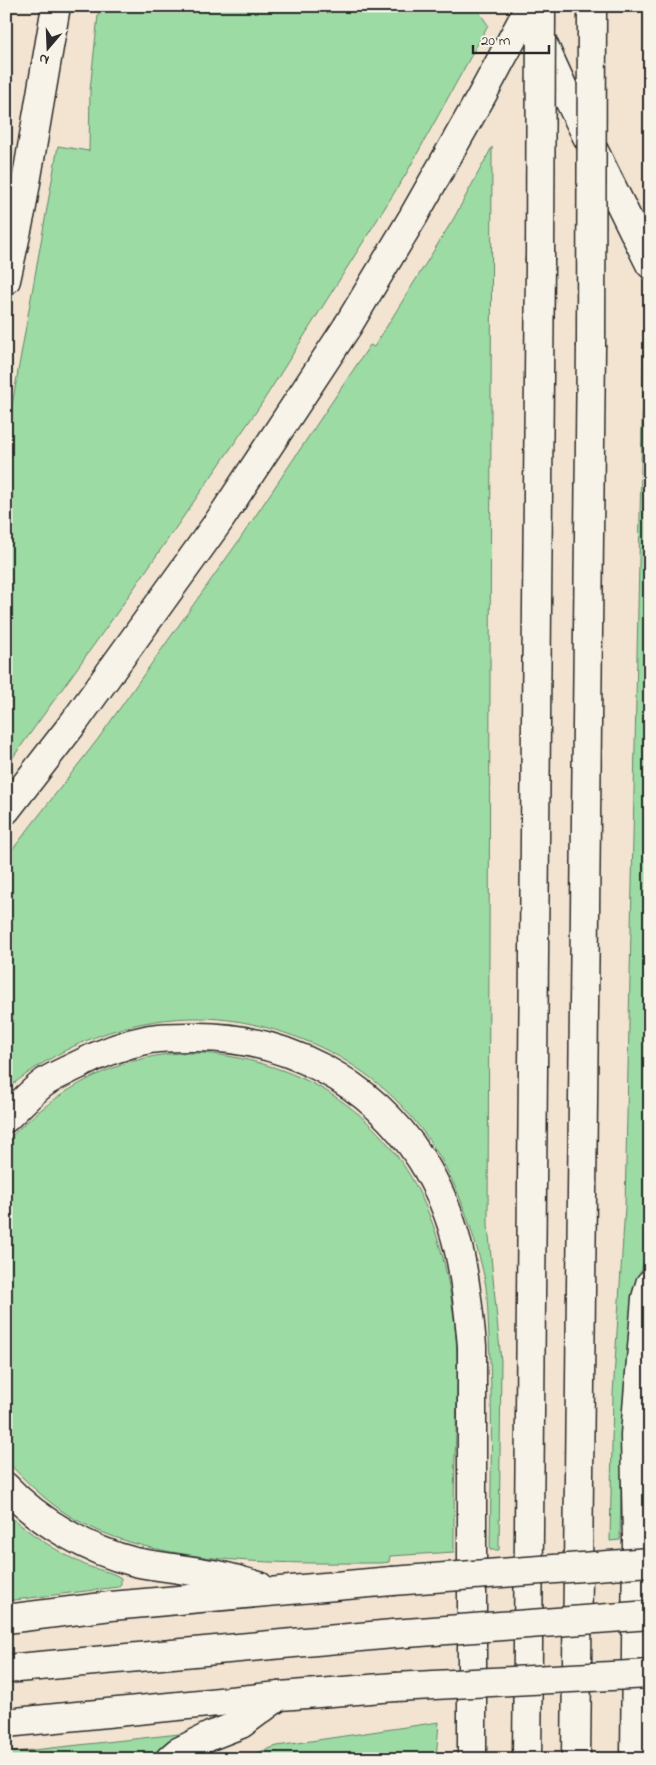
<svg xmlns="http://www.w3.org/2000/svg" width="656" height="1765" font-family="'Indie Flower',sans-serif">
	<rect width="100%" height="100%" fill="#f2e4d0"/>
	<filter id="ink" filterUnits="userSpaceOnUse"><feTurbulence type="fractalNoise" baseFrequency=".02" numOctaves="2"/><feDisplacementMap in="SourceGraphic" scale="10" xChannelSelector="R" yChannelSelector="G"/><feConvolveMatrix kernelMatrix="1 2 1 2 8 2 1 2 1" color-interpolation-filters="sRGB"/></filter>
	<g filter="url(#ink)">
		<!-- green -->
		<g fill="#9cdba4" stroke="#648368">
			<polygon points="99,6 475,6 488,25 406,174 260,406 116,614 6,767 6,439 58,146 89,151 90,90"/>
			<polygon points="646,6 650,6 650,150 646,147"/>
			<path d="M492,147L488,1225L501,1361L499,1550H490C491,1479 493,1408 489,1337C488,1321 488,1304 486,1287C483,1267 476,1245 470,1226C435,1115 357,1044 242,1022C158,1007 71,1035 6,1090V858L98,739L240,539L370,345L374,347L454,218Z"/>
			<polygon points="644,332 650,341 650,1232 637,1291 622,1434 620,1540 610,1541 613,1394 625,1207"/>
			<path d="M203,1053C305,1062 388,1114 428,1212C442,1245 449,1282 454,1318C459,1355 457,1394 456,1431C454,1471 454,1512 454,1552L390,1556L389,1562L382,1563C289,1563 166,1567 82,1523C53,1508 28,1484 6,1460V1142C49,1096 105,1062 168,1054C179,1053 191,1053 203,1053Z"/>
			<path d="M6,1513C30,1534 56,1551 85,1565C96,1570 111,1571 121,1578V1584L118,1587L6,1601Z"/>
			<polygon points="439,1722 436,1759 239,1759 277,1746"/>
			<polygon points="179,1734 148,1759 6,1759 6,1753"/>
		</g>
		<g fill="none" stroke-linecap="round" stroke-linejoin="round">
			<defs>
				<g id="highway">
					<polyline points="539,35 565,92 650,264"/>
					<polyline points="6,280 21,212 56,6"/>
					<polyline points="6,810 75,721 219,521 347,327"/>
					<path d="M6,1118C19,1106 31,1092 45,1082C54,1076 66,1071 76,1066C99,1054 124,1044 150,1039C163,1037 178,1037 191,1037C283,1035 371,1081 421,1159C459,1219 466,1277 472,1346V1759"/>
					<path d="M6,1487C38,1521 89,1551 135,1562C160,1567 185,1569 211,1574C227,1576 243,1582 259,1586"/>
					<polyline points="6,1619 111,1606 392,1581"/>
					<polyline points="6,1669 393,1634"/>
					<polyline points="6,1723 280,1696 395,1687"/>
					<polyline points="170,1759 178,1752 210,1736 241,1724 279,1696"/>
					<polyline points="527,1759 540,261"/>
					<polyline points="576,1759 591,347"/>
					<polyline points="635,1759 637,1538 635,1435 646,1298 650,1284"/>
				</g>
			</defs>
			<!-- highway casing -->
			<use href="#highway" stroke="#2b2b2b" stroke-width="31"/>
			<!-- highway -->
			<use href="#highway" stroke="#f7f3e8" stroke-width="28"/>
			<defs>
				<g id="highway-bridge">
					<polyline points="540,261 541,6"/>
					<polyline points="347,327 413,217 481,97 530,6"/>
					<polyline points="591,347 592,6"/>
					<polyline points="392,1581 650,1562"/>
					<polyline points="393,1634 650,1615"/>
					<polyline points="395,1687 650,1674"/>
				</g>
			</defs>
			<!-- highway-bridge casing -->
			<use href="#highway-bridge" stroke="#2b2b2b" stroke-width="31" stroke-linecap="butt"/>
			<!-- highway-bridge -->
			<use href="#highway-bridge" stroke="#f7f3e8" stroke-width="28"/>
		</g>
	</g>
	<!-- margin -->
	<rect width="656" height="1765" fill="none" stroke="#f7f3e8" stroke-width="25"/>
	<rect x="12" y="12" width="631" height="1740" fill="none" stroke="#2b2b2b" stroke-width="2" filter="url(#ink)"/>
	<!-- north arrow -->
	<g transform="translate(48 48) rotate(199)" stroke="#f7f3e8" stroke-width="4" paint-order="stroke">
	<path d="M0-4L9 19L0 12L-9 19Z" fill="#2b2b2b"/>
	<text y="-8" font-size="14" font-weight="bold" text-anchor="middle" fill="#2b2b2b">N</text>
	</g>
	<!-- scale -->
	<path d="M473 45v8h76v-8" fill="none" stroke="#2b2b2b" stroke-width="2.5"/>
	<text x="481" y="45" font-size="15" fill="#2b2b2b" stroke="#f7f3e8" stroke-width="4" paint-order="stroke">20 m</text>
</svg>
